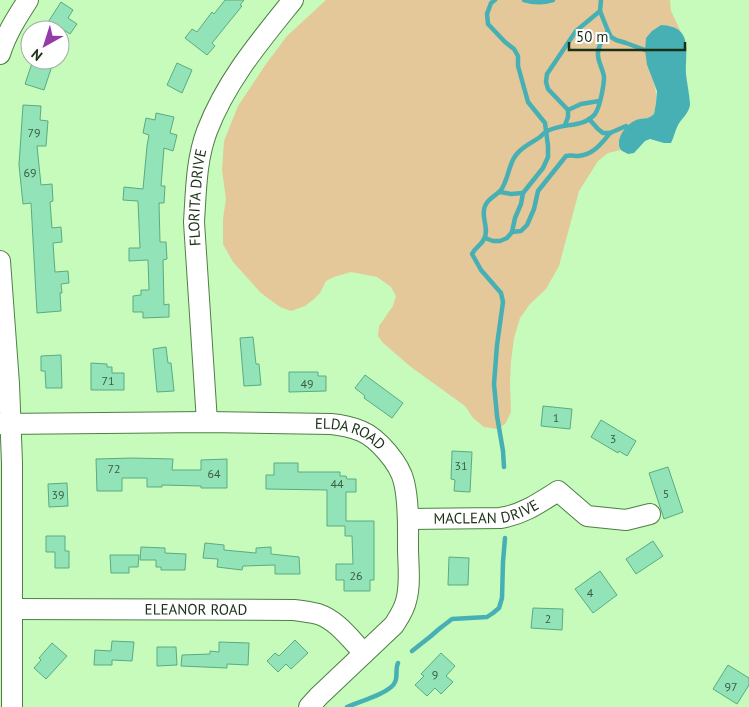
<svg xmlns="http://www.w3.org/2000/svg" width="749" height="707" font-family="'PT Sans',sans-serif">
	<rect width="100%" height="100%" fill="#c6fbbb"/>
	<!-- green -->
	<path fill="#e4c899" d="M326,0H670L671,11L681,32L670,25L647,65C655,86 659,91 654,114L647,119L636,120L618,143L621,150L608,153L598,161L579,191L559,266L546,289L530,304L520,318L514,338L511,361L510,383L511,412L505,424L497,429L484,427L473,418L465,406L411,367L383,343L378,336L379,326L393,306L396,296L391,287L377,277L351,272L334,277L326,281L320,293L314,299L305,306L291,311L280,307L261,293L233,262L223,244V219L226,199L222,170L224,141L238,106L266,64L287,36Z"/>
	<!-- water -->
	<path fill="#46b0b5" d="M661,25C694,26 685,52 686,74C687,83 690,98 690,105C689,113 682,118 678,125C675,131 674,137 671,143H664L650,139L645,141L634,153L628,154C626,153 622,151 621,150C614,140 626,124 636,120C645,117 645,121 654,114L656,103L657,91L647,65L645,50L646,38L652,31Z"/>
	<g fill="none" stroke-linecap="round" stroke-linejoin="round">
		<!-- stream -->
		<g stroke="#46b0b5" stroke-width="4.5">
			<path d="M524,0C534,3 543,3 553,0"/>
			<polyline points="608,31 611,37 616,40 626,43 645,50"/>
			<polyline points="568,110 581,104 599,101"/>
			<polyline points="589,119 598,129 603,133 610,133 626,126"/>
			<polyline points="565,125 568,117 568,110 548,89 546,82 547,74 576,31 600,11"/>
			<polyline points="500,192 511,194 523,193"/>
			<path d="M512,232L521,231L527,225L534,209L538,191L566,156C570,155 574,156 578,156C593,155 601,144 610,133"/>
			<polyline points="485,238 493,241 500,241 507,238 512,232 515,218 521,204 523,193 543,168 548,157 548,146 545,123 528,102 518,66 518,56 514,49 505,42 488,24 487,14 491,3 495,0"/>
			<path d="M504,467L503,451L497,416L494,384L497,345L503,302L501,293L481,270L472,254C476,246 481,246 484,239C490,229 480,216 485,206C488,198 496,196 501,190C507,181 508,171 512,162C517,149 530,144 540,137C542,135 544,133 546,132C560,122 583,129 595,114C600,107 604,85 604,77C603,69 598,62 598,55C597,46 604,38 608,31L600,11L601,0"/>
			<polyline points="412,651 431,636 439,629 452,619 487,617 493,613 499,608 502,598 503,562 505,538"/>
			<path d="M347,707C358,702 391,693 395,682C398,676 395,669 398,663"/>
		</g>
	</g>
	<!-- building -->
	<g fill="#92e3b8" stroke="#5aab82">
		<polygon points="225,0 244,0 240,5 242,6 212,43 215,46 207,55 185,38 192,29 197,32 212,12 214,14"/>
		<polygon points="61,2 73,10 68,18 77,24 70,34 64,30 43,30"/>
		<polygon points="33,60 54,60 44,90 25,84"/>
		<polygon points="177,63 192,70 182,93 167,85"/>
		<polygon points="23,105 41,106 40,120 48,121 46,146 37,146 41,185 52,184 53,201 50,202 52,228 61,227 62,242 53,243 55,272 68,271 69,283 61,284 62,293 60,293 61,311 37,313 31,203 23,204 19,165"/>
		<polygon points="156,113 174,117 170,133 177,135 173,151 164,148 161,186 165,186 164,203 159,203 160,242 166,242 167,259 163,260 164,305 169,304 169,317 143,318 143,312 133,312 133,296 141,295 141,290 149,290 148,260 129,261 129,248 140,248 138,201 123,200 124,187 143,189 147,146 149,135 143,133 146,118 155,120"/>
		<polygon points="253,337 256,364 259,364 261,385 244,386 240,338"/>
		<polygon points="166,347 168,363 171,363 174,391 157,392 153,349"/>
		<polygon points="61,355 62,388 46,388 45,371 41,371 41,356"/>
		<polygon points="91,363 107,364 107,367 112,367 112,373 124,373 124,390 91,390"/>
		<polygon points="289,372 318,372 318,376 326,376 326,391 289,392"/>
		<polygon points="365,375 403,403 392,418 364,398 365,396 355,388"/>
		<polygon points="543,406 572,409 570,429 541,426"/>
		<polygon points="601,420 636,441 627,456 619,451 618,453 591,437"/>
		<polygon points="452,451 472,452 470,492 454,491 455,480 451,479"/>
		<polygon points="132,458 173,459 172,470 201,470 201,460 227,459 227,488 201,488 201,486 162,485 162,487 147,487 147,478 122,478 122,491 97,491 96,459"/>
		<polygon points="274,463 298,463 298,472 340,472 340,476 346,476 347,479 356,479 356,492 346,492 346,521 374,521 374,580 370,580 370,591 344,591 344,580 336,580 336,564 353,564 352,536 345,536 345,526 327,526 327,490 266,489 266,475 274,475"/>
		<polygon points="668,467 683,512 664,519 649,473"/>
		<polygon points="67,483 68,506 49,507 48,484"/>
		<polygon points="46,536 65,536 65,551 69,551 69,568 55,568 55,552 46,552"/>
		<polygon points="653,541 663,556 636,574 626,559"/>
		<polygon points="205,543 224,545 224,550 256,553 256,548 271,547 271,554 299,557 300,574 275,574 275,565 243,566 242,570 217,567 218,559 203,558"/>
		<polygon points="141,547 165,548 165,553 186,554 185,570 161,570 161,567 156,567 156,560 140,560"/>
		<polygon points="110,555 139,555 138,567 129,567 129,573 111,573"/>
		<polygon points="449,557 469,558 468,585 448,585"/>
		<polygon points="600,571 617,595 593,613 575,589"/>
		<polygon points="533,608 563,609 562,630 531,628"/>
		<polygon points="295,640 308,653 291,669 286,664 278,672 267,661 275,653 279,656"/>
		<polygon points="112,641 134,642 132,661 112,660 112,665 94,665 95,650 111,651"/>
		<polygon points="219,642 249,643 248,665 227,664 227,668 181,666 182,655 210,654 210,651 219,652"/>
		<polygon points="52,643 67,656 46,679 34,668 41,660 39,658"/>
		<polygon points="157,647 176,647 177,665 157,666"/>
		<polygon points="441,653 455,666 446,676 453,682 441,694 435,688 427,696 415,685 424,676 421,674"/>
		<polygon points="728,665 749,678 749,685 737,704 713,689"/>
	</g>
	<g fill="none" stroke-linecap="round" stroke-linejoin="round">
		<defs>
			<g id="minor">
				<path d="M0,54C6,34 17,17 28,0"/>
				<polyline points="0,261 9,384 12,463 12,707"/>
				<path id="s1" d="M207,422L194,222C196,192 196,160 207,131C226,81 260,41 293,0"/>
				<path id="s2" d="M0,424L207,422L331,424C342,425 351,427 361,431C378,438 400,464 404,482C409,503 408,526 408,547C408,565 411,584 406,601C404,610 399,617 394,625L319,696L309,707"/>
				<path id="s3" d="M408,519L500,518C522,515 539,503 558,491L587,516L626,520L650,514"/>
				<path id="s4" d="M12,609L294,610C302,611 310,612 318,614C337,620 351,640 364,653"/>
			</g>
		</defs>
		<!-- minor casing -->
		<use href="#minor" stroke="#4f7f45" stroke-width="22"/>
		<!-- minor -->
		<use href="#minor" stroke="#fff" stroke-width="20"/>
	</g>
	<g text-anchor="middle" stroke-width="4" stroke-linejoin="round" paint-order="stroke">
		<!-- number labels -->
		<g font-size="12" fill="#395d3f">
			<text x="34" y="137">79</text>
			<text x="30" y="177">69</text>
			<text x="108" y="385">71</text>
			<text x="307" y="388">49</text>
			<text x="556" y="422">1</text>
			<text x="613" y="443">3</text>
			<text x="461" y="470">31</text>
			<text x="114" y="473">72</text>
			<text x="214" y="478">64</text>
			<text x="337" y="488">44</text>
			<text x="666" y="498">5</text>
			<text x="58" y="499">39</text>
			<text x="356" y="580">26</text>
			<text x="590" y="597">4</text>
			<text x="548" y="623">2</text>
			<text x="435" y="679">9</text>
			<text x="731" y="691">97</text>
		</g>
		<!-- street labels -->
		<g font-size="15" fill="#1b3017" stroke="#fff">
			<text dy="5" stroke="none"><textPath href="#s1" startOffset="225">FLORITA DRIVE</textPath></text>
			<text dy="5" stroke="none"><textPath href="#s2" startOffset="352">ELDA ROAD</textPath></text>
			<text dy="5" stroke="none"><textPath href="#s3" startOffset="79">MACLEAN DRIVE</textPath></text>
			<text dy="5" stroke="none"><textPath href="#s4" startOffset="184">ELEANOR ROAD</textPath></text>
		</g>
	</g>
	<!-- north arrow -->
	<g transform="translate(45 45) rotate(219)"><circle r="24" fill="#ffffff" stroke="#a4aca2"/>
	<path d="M0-4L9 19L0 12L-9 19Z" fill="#943ba7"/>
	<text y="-8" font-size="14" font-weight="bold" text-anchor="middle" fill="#1b3017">N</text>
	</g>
	<!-- scale -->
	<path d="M569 42v8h116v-8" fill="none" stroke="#1b3017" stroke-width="2.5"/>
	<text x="576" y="42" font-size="15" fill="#1b3017" stroke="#ffffff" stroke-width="4" paint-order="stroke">50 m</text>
</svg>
